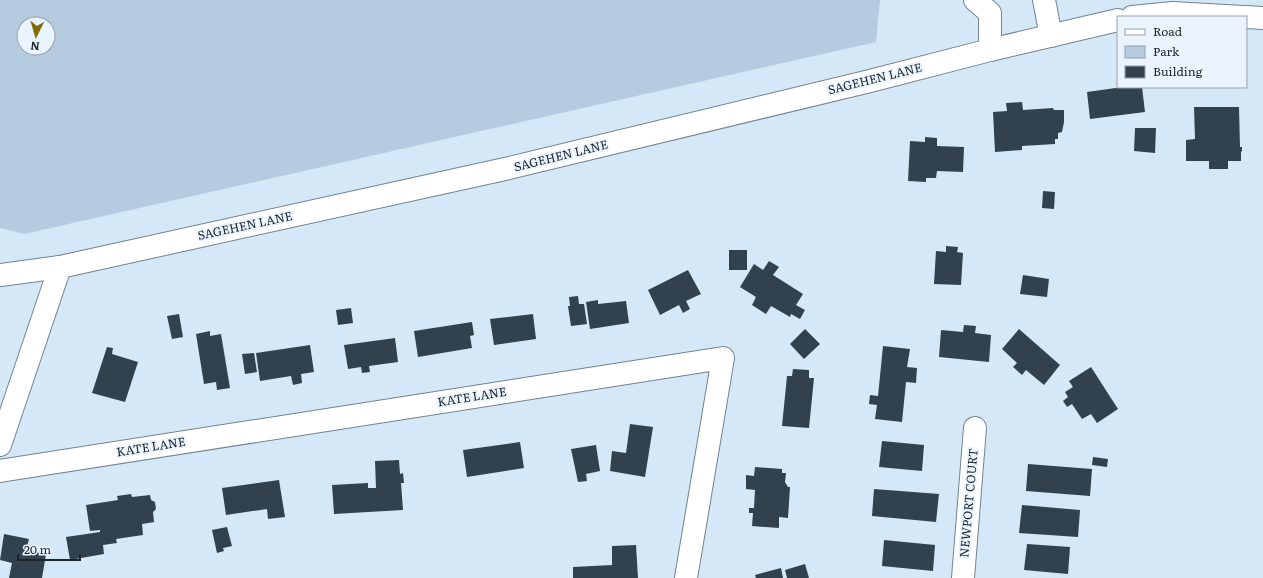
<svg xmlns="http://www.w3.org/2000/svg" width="1263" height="578" font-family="Literata,serif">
	<rect width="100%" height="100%" fill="#d5e8f8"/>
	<!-- green -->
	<path fill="#b4cbe0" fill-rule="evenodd" d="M0,0H880L876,42L24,234L0,228ZM24,24H48V48H24Z"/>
	<!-- building -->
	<g fill="#32414e">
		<polygon points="1123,87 1142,87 1145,112 1090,119 1087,92"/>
		<polygon points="1022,102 1023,110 1053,108 1054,110 1064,110 1064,122 1062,132 1058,133 1058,139 1055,139 1055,144 1022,146 1022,150 995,152 993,112 1007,111 1006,103"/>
		<polygon points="1194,107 1239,107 1240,147 1242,147 1242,152 1241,151 1241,161 1228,161 1228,169 1209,169 1209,161 1186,161 1186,140 1195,139"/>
		<polygon points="1135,128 1156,128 1155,153 1134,151"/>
		<polygon points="925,137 937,138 937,146 964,147 963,172 937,171 936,178 926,178 926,182 908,181 910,141 925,142"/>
		<polygon points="1043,191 1055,192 1054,209 1042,208"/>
		<polygon points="946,246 958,247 957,252 963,253 961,285 934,284 936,251 946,252"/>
		<rect x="729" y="250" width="18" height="20"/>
		<polygon points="769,261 779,267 773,275 803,294 796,305 805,310 800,319 791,314 790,317 771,306 766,314 752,305 756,297 740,287 754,264 763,270"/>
		<polygon points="688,270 701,294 686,301 690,309 683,313 679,305 660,315 648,290"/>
		<polygon points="1023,275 1049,279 1047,297 1020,294"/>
		<polygon points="578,296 579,304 584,304 587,324 571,326 568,306 570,306 569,297"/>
		<polygon points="598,300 598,304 626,301 629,323 590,329 586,302"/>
		<polygon points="351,308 353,323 338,325 336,310"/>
		<polygon points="179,314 183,337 172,339 167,316"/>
		<polygon points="533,314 536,339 494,345 490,319"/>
		<polygon points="472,322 474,335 470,336 472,348 418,357 414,331"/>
		<polygon points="964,325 976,326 975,333 991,335 989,362 939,357 941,330 963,332"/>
		<polygon points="805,329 820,344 804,359 790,344"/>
		<polygon points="1019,329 1060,365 1044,385 1026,370 1022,375 1013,367 1017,363 1002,349"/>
		<polygon points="210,331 210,336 221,334 230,388 217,390 216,382 204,384 196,334"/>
		<polygon points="395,338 398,362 369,366 370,372 362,373 361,367 348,369 344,345"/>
		<polygon points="310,345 314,372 301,374 302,383 293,385 291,376 260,381 256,353"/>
		<polygon points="883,346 910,349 907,367 917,368 916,383 906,382 902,422 875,419 877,405 869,404 870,395 878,396"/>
		<polygon points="107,347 113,348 112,354 138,362 125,402 92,393"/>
		<polygon points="254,353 257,372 245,374 242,354"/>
		<polygon points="1091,367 1118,409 1097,423 1091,414 1082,419 1072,404 1067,407 1063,401 1068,397 1065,392 1073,387 1069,381"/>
		<polygon points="793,369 809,370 809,378 814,378 809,428 782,426 787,376 792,376"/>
		<polygon points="630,424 653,427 645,477 610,471 612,451 626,453"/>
		<polygon points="882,441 924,445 922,471 879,467"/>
		<polygon points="520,442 524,468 467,477 463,450"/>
		<polygon points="596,445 600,471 586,474 587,481 578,482 571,449"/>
		<polygon points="1093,457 1108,459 1107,467 1092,465"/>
		<polygon points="399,460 400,474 403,473 404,483 401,483 403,510 334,514 332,485 368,483 368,488 376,488 375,461"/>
		<polygon points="1028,464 1092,469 1090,496 1026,491"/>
		<polygon points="755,467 782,469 782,473 786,473 785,482 788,487 790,487 788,518 779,517 779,528 752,526 753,513 749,513 749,508 754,508 755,490 746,489 746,475 754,476"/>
		<polygon points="279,480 285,517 268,519 267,509 226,515 222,488"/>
		<polygon points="874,489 939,494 936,522 872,516"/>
		<polygon points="131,494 132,497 150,495 151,500 155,502 156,509 153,512 154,522 142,524 143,535 116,539 117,543 103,545 104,554 70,560 66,537 100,532 100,530 90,531 86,505 118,500 117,496"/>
		<polygon points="1022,505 1080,510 1078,537 1019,533"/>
		<polygon points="227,527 232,546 223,548 224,551 217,553 212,530"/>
		<polygon points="4,534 29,539 26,550 46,554 42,578 9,578 12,563 0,560"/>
		<polygon points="884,540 935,545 933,571 882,566"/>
		<polygon points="1027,544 1070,547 1068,574 1024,570"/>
		<polygon points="636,545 638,578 573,578 573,567 612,565 612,546"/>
		<polygon points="805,564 809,578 787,578 785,570"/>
		<polygon points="781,568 783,578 756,578 755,575"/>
	</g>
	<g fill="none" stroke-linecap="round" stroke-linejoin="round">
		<defs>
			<g id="minor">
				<polyline points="975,0 990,13 990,50"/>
				<polyline points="1044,0 1051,36"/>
				<polyline points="1132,17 1173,13 1243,17"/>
				<polyline points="1246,17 1263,18"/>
				<polyline points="0,275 60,267 505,169 870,81 990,50 1118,20"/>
				<polyline points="0,445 60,267"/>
				<polyline points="0,471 723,358 686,578"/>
				<polyline points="963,578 975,428"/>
			</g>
		</defs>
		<!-- minor casing -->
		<use href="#minor" stroke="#728392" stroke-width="24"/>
		<!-- minor -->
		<use href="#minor" stroke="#fff" stroke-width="22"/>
	</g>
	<g text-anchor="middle" stroke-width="4" stroke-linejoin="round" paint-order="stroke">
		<!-- street labels -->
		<g font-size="12" fill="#1d242a" stroke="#e9f4fe">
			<text transform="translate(875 79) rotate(-14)" y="4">SAGEHEN LANE</text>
			<text transform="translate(561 156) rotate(-14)" y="4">SAGEHEN LANE</text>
			<text transform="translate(245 226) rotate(-12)" y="4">SAGEHEN LANE</text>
			<text transform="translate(472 397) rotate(-9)" y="4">KATE LANE</text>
			<text transform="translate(151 447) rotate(-9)" y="4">KATE LANE</text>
			<text transform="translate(969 503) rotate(-85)" y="4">NEWPORT COURT</text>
		</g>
	</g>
	<!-- legend -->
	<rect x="1117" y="16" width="130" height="72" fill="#e9f4fe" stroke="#97a1a9"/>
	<rect x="1125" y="29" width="20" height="6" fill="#ffffff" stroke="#97a1a9"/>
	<text x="1153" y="36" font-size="12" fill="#1d242a">Road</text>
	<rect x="1125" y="46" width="20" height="12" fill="#b4cbe0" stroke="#97a1a9"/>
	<text x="1153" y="56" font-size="12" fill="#1d242a">Park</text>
	<rect x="1125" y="66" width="20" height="12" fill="#32414e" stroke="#97a1a9"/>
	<text x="1153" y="76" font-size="12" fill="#1d242a">Building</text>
	<!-- north arrow -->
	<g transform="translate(36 36) rotate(185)"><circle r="19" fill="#e9f4fe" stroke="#97a1a9"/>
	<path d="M0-3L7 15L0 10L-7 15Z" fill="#806b04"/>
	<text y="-6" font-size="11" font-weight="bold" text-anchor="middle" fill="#1d242a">N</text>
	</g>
	<!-- scale -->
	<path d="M18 554v6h62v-6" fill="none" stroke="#1d242a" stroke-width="2"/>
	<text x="24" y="554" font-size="12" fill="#1d242a" stroke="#e9f4fe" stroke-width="3" paint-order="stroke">20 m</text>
</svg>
